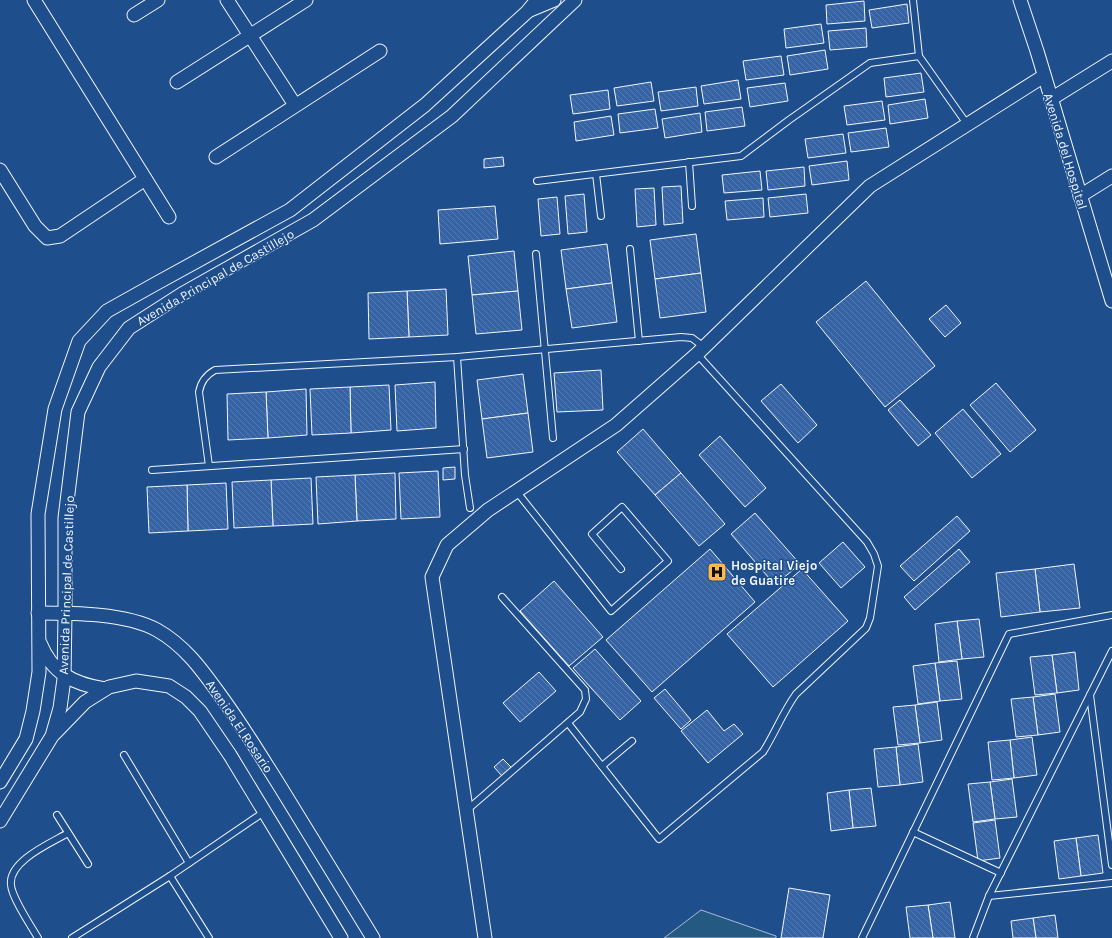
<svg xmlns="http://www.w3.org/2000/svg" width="1112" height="938" font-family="Karla,sans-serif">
	<defs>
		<pattern id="building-back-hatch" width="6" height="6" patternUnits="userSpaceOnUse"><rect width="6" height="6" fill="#3563a3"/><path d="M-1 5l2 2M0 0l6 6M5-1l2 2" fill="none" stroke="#537ab1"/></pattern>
	</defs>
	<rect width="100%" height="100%" fill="#1f4e8c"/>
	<!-- grass -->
	<polygon fill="#245a82" stroke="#a8bbd7" points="701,910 776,936 776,938 664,938"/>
	<!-- building -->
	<g fill="url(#building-back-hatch)" stroke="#f2f6ff">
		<polygon points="864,1 865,21 827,24 826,5"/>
		<polygon points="907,4 909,23 872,28 869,10"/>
		<polygon points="821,24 824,43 786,48 784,29"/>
		<polygon points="866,28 867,47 830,50 828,31"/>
		<polygon points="825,50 828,69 790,75 787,56"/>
		<polygon points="781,56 784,75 746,80 743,61"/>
		<polygon points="921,73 924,92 886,97 884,78"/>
		<polygon points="738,80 741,99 704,104 701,86"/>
		<polygon points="651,82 654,101 617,106 614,88"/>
		<polygon points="785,83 788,101 750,107 747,88"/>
		<polygon points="696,87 698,106 661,111 658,92"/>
		<polygon points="608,90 610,109 573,114 570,95"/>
		<polygon points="925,99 928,118 890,124 888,105"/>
		<polygon points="882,101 885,120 847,125 844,106"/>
		<polygon points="742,107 745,126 707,131 705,112"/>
		<polygon points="655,109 658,128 620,133 618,114"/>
		<polygon points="700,113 702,132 665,138 662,119"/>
		<polygon points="611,116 614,135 576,141 574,122"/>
		<polygon points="886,128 889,147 851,152 848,133"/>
		<polygon points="843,134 846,153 808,158 805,139"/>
		<polygon points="503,157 504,166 484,168 484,159"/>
		<polygon points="847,161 849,180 812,185 809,166"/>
		<polygon points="804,167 805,186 768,190 766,171"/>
		<polygon points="760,171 762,190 724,193 722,175"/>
		<polygon points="681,186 683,223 664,225 662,187"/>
		<polygon points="654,188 656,225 637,227 635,189"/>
		<polygon points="584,194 587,232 568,234 565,196"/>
		<polygon points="806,194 808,213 770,217 768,198"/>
		<polygon points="557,197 560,234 541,236 538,199"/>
		<polygon points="763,198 764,217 727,220 725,201"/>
		<polygon points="495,206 498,239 440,244 438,210"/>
		<polygon points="696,234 701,273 655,279 650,240"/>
		<polygon points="607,244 612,283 566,289 561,250"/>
		<polygon points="514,251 518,291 472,295 468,256"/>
		<polygon points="701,273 706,312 660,318 655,279"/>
		<polygon points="866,281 935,366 885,407 816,322"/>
		<polygon points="612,283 617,322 572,328 566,289"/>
		<polygon points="446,289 448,335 409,337 407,291"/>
		<polygon points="407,291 409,337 369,339 368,293"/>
		<polygon points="518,291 522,330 476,334 472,295"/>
		<polygon points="946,305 961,323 945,337 929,319"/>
		<polygon points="601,370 603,410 557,412 554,373"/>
		<polygon points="523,374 528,413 482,419 477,380"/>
		<polygon points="435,382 436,428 397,431 395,385"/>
		<polygon points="996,383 1036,430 1010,452 970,405"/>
		<polygon points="781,384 817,425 798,443 761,401"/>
		<polygon points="389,385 391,430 351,433 350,387"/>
		<polygon points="350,387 351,433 312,435 310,389"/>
		<polygon points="306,389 307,435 268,438 266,392"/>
		<polygon points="266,392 268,438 228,440 227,394"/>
		<polygon points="900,400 931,435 918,446 888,410"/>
		<polygon points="963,409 1001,454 972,478 935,433"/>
		<polygon points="528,413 533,452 487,458 482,419"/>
		<polygon points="643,429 681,473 655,495 617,452"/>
		<polygon points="720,436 766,488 745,507 699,455"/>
		<polygon points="455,467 455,479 443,480 443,468"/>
		<polygon points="438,471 440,517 401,519 399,473"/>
		<polygon points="395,473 396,519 357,521 355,475"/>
		<polygon points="681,473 725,524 699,546 655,495"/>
		<polygon points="355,475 357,521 318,524 316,477"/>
		<polygon points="311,478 313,524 273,526 271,480"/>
		<polygon points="271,480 273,526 234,528 232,482"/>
		<polygon points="226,483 228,529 188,531 187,485"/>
		<polygon points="187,485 188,531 149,533 147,487"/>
		<polygon points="755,513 800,564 775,585 731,534"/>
		<polygon points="957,516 970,531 914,581 900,566"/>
		<polygon points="843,542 865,567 841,588 819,563"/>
		<polygon points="710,549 755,602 652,692 606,640"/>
		<polygon points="959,549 970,562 915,610 904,597"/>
		<polygon points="1074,564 1080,608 1040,612 1035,569"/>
		<polygon points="802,569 848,621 773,687 727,634"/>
		<polygon points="1035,569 1040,612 1001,617 996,573"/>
		<polygon points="554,581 603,637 569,666 520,611"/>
		<polygon points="979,619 984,657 962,659 957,621"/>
		<polygon points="957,621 962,659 939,662 935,624"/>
		<polygon points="595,649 641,701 620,720 573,668"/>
		<polygon points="1075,652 1079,690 1057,693 1052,655"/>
		<polygon points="1052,655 1057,693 1035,695 1030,657"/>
		<polygon points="957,661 962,699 940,701 935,663"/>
		<polygon points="935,663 940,701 918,704 913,666"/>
		<polygon points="539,672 556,691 520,722 503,703"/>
		<polygon points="665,689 691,720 681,729 654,698"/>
		<polygon points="1055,694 1060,732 1038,735 1033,697"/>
		<polygon points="1033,697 1038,735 1016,737 1011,699"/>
		<polygon points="937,702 942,740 920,743 915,705"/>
		<polygon points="915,705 920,743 898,745 893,707"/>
		<polygon points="707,710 724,731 734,724 743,734 708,763 681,731"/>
		<polygon points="1032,737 1037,775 1014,778 1010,740"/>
		<polygon points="1010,740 1014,778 992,780 988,742"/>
		<polygon points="918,744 923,782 900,785 896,747"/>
		<polygon points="896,747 900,785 878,787 874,749"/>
		<polygon points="503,759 511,767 502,776 494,767"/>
		<polygon points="1012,779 1017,817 995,819 990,782"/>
		<polygon points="990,782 995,819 973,822 968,784"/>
		<polygon points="871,788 876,826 853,828 849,790"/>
		<polygon points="849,790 853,828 831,831 827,793"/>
		<polygon points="995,820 1000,858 978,861 973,823"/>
		<polygon points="1098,835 1103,873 1081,876 1076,838"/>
		<polygon points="1076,838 1081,876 1059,879 1054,841"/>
		<polygon points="789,888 830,895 823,938 781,938"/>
		<polygon points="950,902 955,938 933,938 928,905"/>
		<polygon points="928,905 933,938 910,938 906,907"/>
		<polygon points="1055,915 1058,938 1036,938 1033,918"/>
		<polygon points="1033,918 1036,938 1013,938 1011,921"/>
	</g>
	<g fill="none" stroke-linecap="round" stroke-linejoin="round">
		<defs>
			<g id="lane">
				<polyline points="913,0 919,56"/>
				<polyline points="689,162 692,206"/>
				<polyline points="596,174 601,216"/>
				<polyline points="537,181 741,156 789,120 870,63 919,56 967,124"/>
				<polyline points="630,249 639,341"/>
				<polyline points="536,254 553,438"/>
				<polyline points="457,357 465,475 470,508"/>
				<path d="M209,466L199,392C201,381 206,375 215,370L457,357L681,337L692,338L704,347"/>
				<polyline points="152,470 464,449"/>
				<polyline points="517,492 611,611 668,561 622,507 592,534 621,569"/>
				<polyline points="1090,695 1112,865"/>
				<path d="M568,723L659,839L763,752C775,733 783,712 796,694L866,628L870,618L878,566L874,554L867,542L697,354"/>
				<polyline points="124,755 189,863"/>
				<polyline points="602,766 632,741"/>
				<polyline points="467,810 580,712 586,699 585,690 502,597"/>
				<polyline points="57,815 88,864"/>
				<polyline points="913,832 1001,873"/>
				<polyline points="170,876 209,938"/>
				<polyline points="989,896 1112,883"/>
				<path d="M38,938C31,926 12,898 11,885C8,861 51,843 68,833"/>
				<polyline points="72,938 170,876 264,812"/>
				<polyline points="862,938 1009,634 1112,615"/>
				<polyline points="973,938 989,896 1112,651"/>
			</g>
			<g id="street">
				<polyline points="34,0 169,217"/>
				<polyline points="227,0 295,105"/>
				<polyline points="1020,0 1037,51 1112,301"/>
				<polyline points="530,10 554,0"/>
				<polyline points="134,15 158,0"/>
				<polyline points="177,82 306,0"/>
				<polyline points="1051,99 1112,61"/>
				<polyline points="216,157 380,51"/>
				<polyline points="0,170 35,226 47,238 60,236 145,179"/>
				<polyline points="1080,196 1112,176"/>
				<path d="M38,613C73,613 126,613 157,630C187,647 204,673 223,699C244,728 262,758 281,788C312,838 342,888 373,938"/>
				<path d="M40,643C52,673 73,684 105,689"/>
				<polyline points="54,734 85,702 109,687 136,681 169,686 186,697 200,711 230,755 341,938"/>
				<polyline points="0,782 26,739 33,711 39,672 38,514 55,409 79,341 107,311 157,283 290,210 425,105 527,12 537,0"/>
				<polyline points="0,821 52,736 60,708 64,679 65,613 65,518 78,412 99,367 129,328 182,294 313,220 452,116 575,0"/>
				<polyline points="485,938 432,577 447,545 488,510 616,425 697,354 870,186 1044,76"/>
			</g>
		</defs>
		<!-- lane casing -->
		<use href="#lane" stroke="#f2f6ff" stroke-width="8"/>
		<!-- street casing -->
		<use href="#street" stroke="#f2f6ff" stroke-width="15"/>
		<!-- lane -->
		<use href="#lane" stroke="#1f4e8c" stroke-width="6"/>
		<!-- street -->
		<use href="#street" stroke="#1f4e8c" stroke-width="13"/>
	</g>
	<!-- icons -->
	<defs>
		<symbol id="hospital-square" viewBox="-11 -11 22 22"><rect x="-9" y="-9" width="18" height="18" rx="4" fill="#ffb74d" stroke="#1f4e8c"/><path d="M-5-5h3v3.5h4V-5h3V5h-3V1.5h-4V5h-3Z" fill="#111"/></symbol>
	</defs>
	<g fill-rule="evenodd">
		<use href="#hospital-square" x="706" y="561" width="22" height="22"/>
	</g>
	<g text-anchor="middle" stroke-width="3" stroke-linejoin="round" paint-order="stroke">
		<!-- street labels -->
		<g font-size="13" fill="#f2f6ff" stroke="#1f4e8c">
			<text transform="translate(1066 151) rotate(73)" y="5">Avenida del Hospital</text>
			<text transform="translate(215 277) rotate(-30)" y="5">Avenida Principal de Castillejo</text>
			<text transform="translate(66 585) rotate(-88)" y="5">Avenida Principal de Castillejo</text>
			<text transform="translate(240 726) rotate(56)" y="5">Avenida El Rosario</text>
		</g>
		<!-- poi labels -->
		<g font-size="13" font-weight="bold" fill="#f2f6ff" stroke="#1f4e8c" text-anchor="start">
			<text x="731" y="570">Hospital Viejo<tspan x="731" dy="15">de Guatire</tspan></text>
		</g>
	</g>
</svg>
